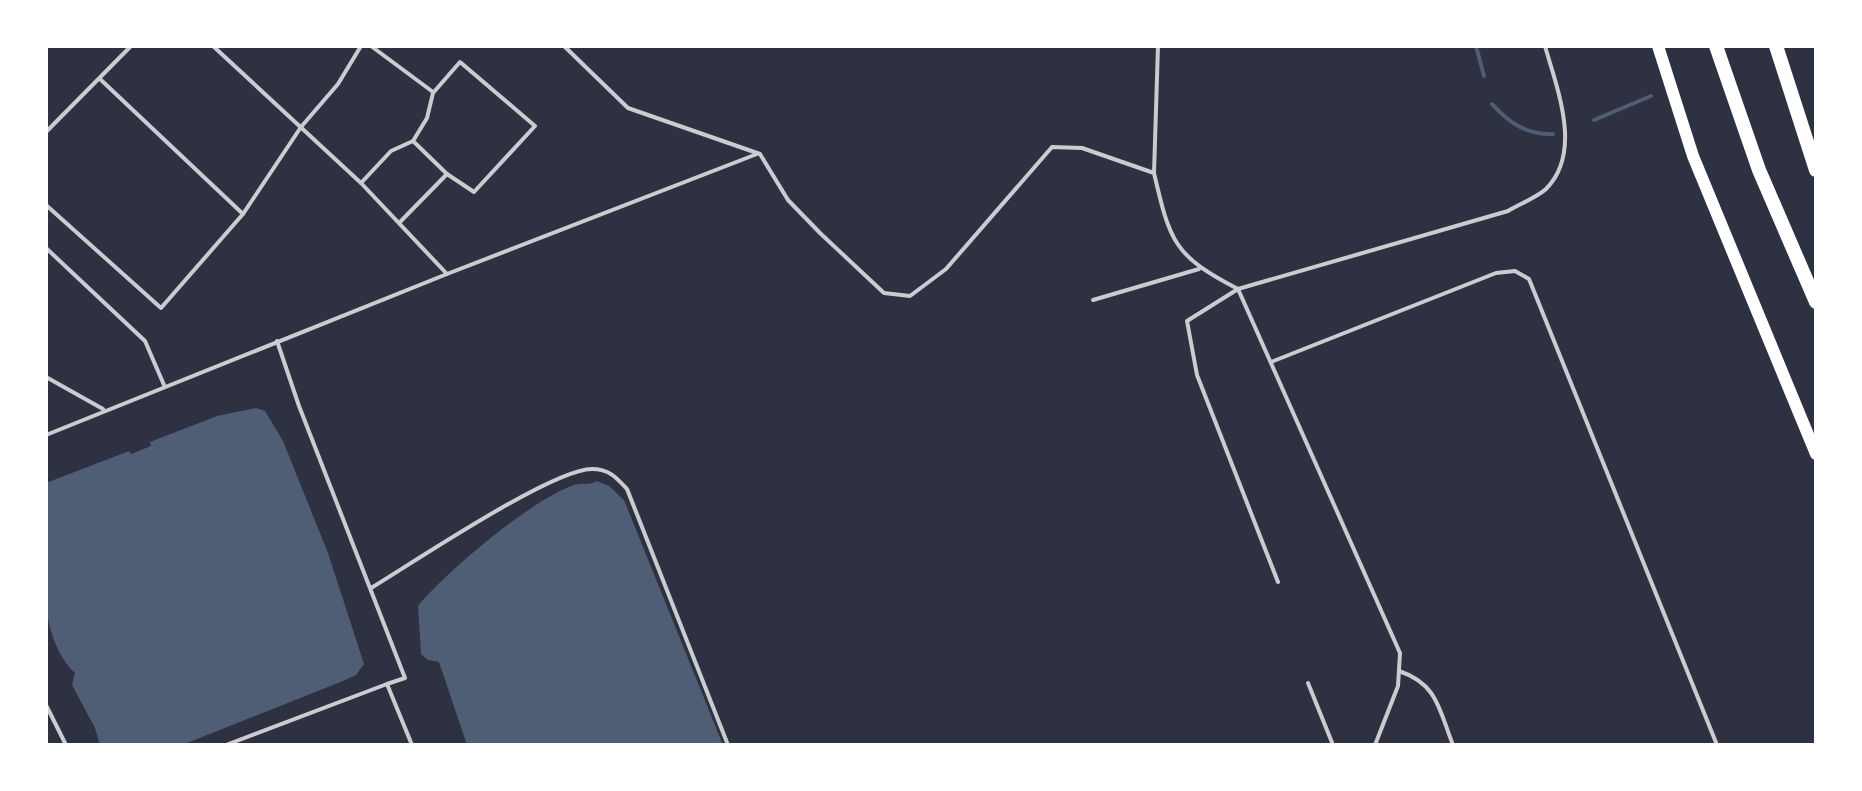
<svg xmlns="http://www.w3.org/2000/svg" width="1862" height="791" font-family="'Fira Sans Condensed',sans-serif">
	<rect width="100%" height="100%" fill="#2d3142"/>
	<!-- water -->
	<g fill="#4f5d75">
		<path d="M256,408L265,411L283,441L328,553L364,664L356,675L343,681L182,745H100L95,728L72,685L75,673C31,631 46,541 46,483L129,451L131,454L151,446L150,442L217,416Z"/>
		<path d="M597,481L609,486L624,500L723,745H467L439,662L428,660L421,654L418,606C446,572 532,499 574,485C582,482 589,486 597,481Z"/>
	</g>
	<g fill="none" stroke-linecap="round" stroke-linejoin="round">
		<!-- stream -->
		<g stroke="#4f5d75" stroke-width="4">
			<polyline points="1476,46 1484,76"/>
			<path d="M1492,104C1509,123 1527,135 1553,134"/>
			<polyline points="1594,120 1651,96"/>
		</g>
		<!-- service -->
		<g stroke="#caccd0" stroke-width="4">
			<polyline points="213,46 361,183 447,274"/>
			<polyline points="371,46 433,92"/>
			<path d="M564,46L628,108L760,154L788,200L820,233L884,293L910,296L946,269L1052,147L1082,148L1154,173C1170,242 1174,256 1238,289L1400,653L1398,686L1375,745"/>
			<polyline points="100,79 243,214"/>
			<polyline points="46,132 131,46"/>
			<polyline points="1154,173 1158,46"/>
			<polyline points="361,183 391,151 413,141 427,118 433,93 460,62 535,126 474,192 447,174 413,141"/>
			<polyline points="46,205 161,308 243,214 301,127 338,84 361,46"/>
			<polyline points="401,221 447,174"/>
			<polyline points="46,248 145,341 164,385"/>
			<polyline points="1093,300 1199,269"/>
			<polyline points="277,341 299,406 405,678 387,684 412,745"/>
			<polyline points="1271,362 1496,273 1515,271 1529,279 1717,745"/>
			<polyline points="46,377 103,409"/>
			<polyline points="46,435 447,274 757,154"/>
			<path d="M1278,582L1197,375L1187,321L1238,289L1508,211C1519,204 1536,198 1546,189C1583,152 1557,89 1545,46"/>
			<path d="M371,588C411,564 552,469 592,469C609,469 616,477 627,489L728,745"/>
			<path d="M1399,671C1438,684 1439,710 1453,745"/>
			<polyline points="1308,683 1333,745"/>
			<polyline points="46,705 66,745"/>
			<polyline points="226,745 387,684"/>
		</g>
		<!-- secondary -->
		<polyline stroke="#fff" stroke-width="12" points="1658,46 1693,156 1816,454"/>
		<!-- motorway -->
		<g stroke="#fff" stroke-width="14">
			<polyline points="1716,46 1759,170 1816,302"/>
			<polyline points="1776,46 1816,170"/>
		</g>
	</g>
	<!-- border -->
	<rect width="1862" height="791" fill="none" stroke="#ffffff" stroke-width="96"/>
</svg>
